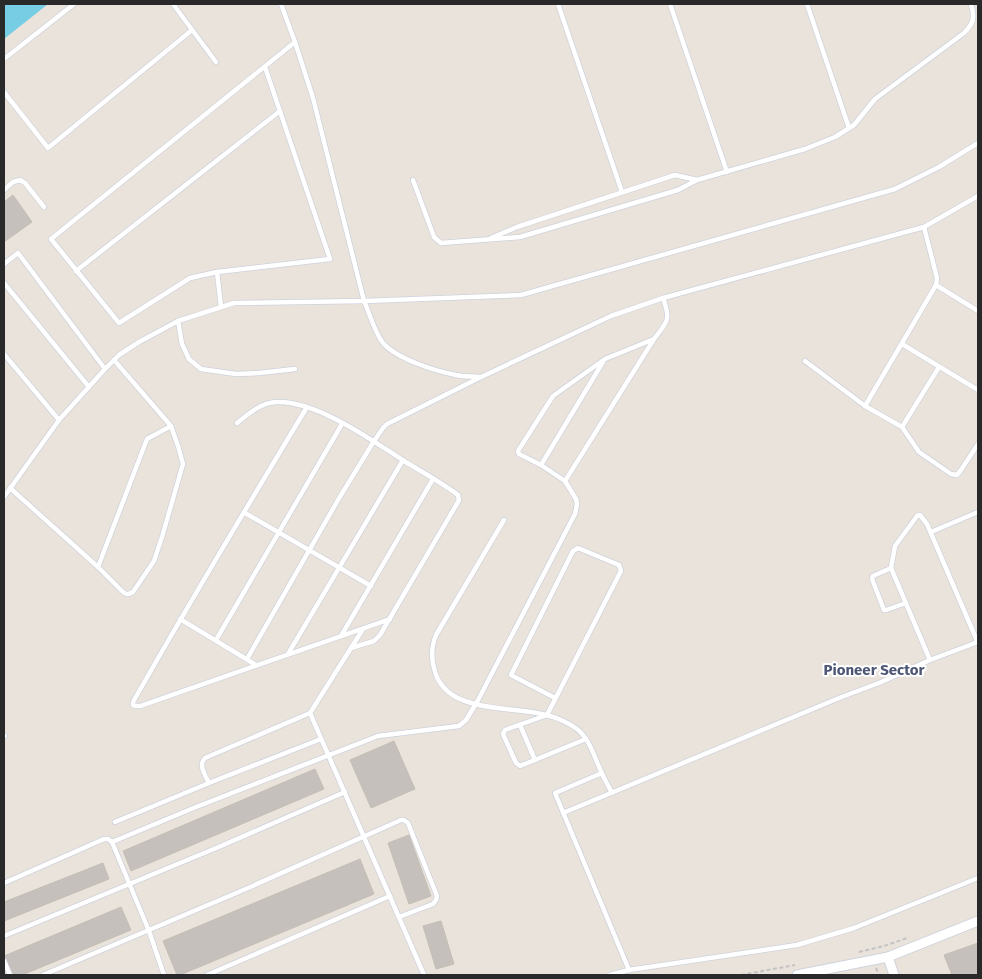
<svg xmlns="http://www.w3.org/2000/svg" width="982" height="979" font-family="'Fira Sans',sans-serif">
	<rect width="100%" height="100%" fill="#eae3db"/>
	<!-- water -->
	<polygon fill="#76cde4" points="4,4 48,4 4,39"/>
	<!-- building -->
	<g fill="#c5c0bb" stroke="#c5beb5">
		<polygon points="13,195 32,222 4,242 4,202"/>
		<polygon points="394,741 415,789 371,808 350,760"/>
		<polygon points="315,769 324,789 131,871 123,851"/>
		<polygon points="409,835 431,896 409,904 388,843"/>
		<polygon points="360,859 374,894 180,975 177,975 163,941"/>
		<polygon points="103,863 109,879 4,921 4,902"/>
		<polygon points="121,907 131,930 22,975 12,975 4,956"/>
		<polygon points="441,921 454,964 436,969 423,926"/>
		<polygon points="978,943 978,975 952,975 944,955"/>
	</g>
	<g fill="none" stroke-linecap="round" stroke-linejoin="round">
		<defs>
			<g id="lane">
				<polyline points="173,4 216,62"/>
				<path d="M281,4L295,42L313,98L364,301C370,314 374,331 383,343C397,359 435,371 456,375C464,377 472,376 479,377"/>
				<polyline points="558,4 622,192"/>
				<polyline points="670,4 727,172"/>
				<polyline points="807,4 849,128"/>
				<polyline points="4,59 74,4"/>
				<polyline points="265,67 330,259 217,272 190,278 119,323 51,239 295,42"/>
				<polyline points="4,92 48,148 192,30"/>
				<path d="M413,180L434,237L441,243L520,237L678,190L697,180L805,149L835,137L854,125L875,99L964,33C974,23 975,17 971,4"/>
				<polyline points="4,190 13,182 20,180 25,183 44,207"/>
				<polyline points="491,238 517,227 675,175 697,180"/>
				<polyline points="4,264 18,253 105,369"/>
				<polyline points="76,271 280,111"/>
				<polyline points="217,272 221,307"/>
				<polyline points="4,283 89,387"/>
				<polyline points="936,285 978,311"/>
				<polyline points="178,321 182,344 189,359 201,369 236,374 259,373 295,369"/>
				<polyline points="902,344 978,390"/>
				<polyline points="4,354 59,420"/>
				<polyline points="805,361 865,406 902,427 919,452 951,474 957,475 961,470 978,444"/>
				<polyline points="865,406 936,285 937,278 924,227"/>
				<path d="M307,407C248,505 189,603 133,702V705L136,706H140L390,619"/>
				<path d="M237,423C248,414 262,402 277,402C317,401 370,439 404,461C422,472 441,482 458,495L459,500L458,502L380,635L374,641L351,648"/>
				<polyline points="902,427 939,367"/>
				<polyline points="541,465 603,362"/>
				<path d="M565,481L654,339C668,321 671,320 663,298"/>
				<path d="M10,488L98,567L122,591C126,595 128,595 133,592L154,561L162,537L183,464L178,446L171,426L114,360"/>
				<polyline points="4,497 59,420 105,369 119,355 139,342 178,321 234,303 364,301 521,295 895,189 939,167 978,143"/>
				<polyline points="245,513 371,586"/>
				<path d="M504,520L436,635C432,645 431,657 434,668C444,715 510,705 546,715C556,717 569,723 577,729C589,738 594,756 600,769C603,777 608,785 612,793"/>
				<polyline points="931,532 978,512"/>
				<polyline points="98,567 147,439 171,426"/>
				<polyline points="891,568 873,576 872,579 884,610 886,610 906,603"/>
				<polyline points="180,619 256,665"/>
				<polyline points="341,636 433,479"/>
				<polyline points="216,640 342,424"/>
				<polyline points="288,654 403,460"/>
				<polyline points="247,659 338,500 374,441 383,428 387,424 481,377 611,316 663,298 924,227 978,196"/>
				<polyline points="930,660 891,568 895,546 917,516 920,515 927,524 978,643"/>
				<polyline points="555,698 511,675 573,551 578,548 619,565 621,571 547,715 505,730 503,734 516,763 520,766 586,739"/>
				<polyline points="310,713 424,975"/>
				<polyline points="520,725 535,760"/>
				<polyline points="4,735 5,736"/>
				<polyline points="602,773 555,793 629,970"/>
				<path d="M209,783C205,775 198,765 205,758L310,713L363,629"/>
				<polyline points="563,813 839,698 879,683 930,660 978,642"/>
				<polyline points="115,822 209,783 321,739"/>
				<polyline points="112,842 196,807 378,736 459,726 466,720 477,702 575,514 577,504 576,499 565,481 541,465 519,454 518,451 553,396 605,359 654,339"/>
				<polyline points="4,883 104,839 108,839 112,842 149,931 164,975"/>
				<polyline points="4,936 221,846 345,792"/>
				<polyline points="4,961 10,975"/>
				<polyline points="43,975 248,888 401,820 404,820 408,823 437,896 436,900 433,904 399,917"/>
				<polyline points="207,975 390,896"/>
				<polyline points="610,975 629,970 797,945 854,928 978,878"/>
			</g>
			<g id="street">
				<polyline points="888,957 894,975"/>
				<polyline points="797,975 888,957 978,921"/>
			</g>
		</defs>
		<!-- lane casing -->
		<use href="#lane" stroke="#ced2dc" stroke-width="6"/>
		<!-- street casing -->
		<use href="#street" stroke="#ced2dc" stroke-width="11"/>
		<!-- path -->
		<g stroke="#c3c3c3" stroke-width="2" stroke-dasharray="4 2.5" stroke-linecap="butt">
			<polyline points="859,952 884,946 907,938"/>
			<polyline points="876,968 879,975"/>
			<polyline points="741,975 795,965"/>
		</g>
		<!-- lane -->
		<use href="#lane" stroke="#fff" stroke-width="4.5"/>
		<!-- street -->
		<use href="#street" stroke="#fff" stroke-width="9"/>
	</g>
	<g text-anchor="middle" stroke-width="4" stroke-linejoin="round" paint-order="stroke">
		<!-- neighbourhood labels -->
		<g font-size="15" font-weight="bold" fill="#4d5675" stroke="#fff">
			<text x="874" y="675">Pioneer Sector</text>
		</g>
	</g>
	<!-- border -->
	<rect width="982" height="979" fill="none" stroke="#292929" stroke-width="10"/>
</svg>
